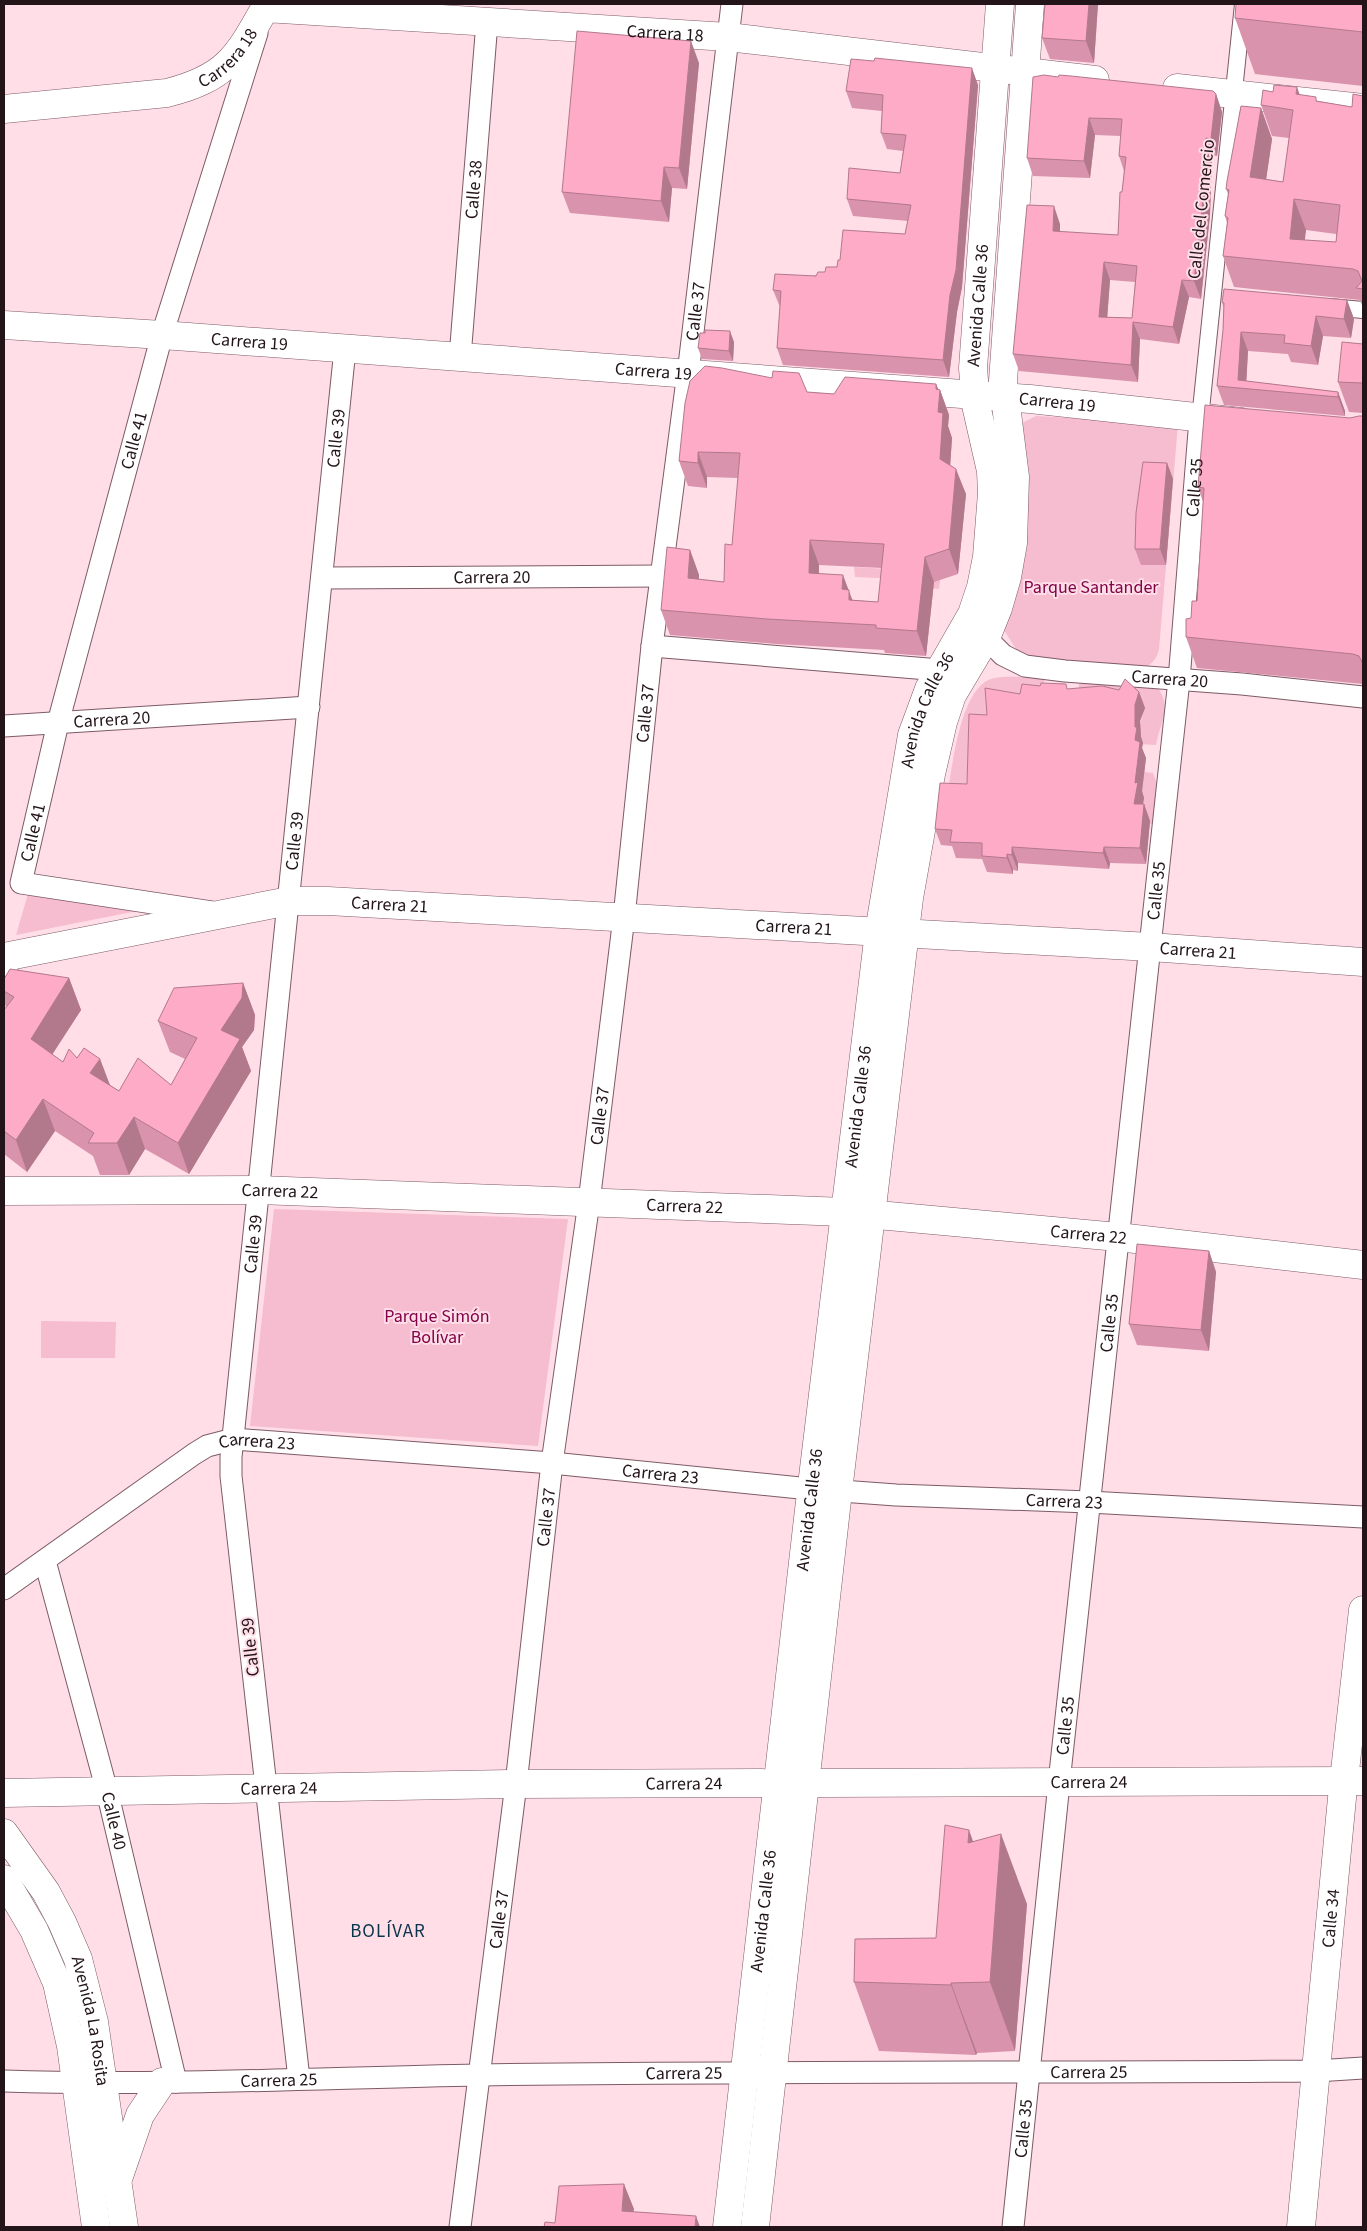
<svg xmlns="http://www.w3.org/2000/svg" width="1367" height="2231" font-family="'Source Sans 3',sans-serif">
	<rect width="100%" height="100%" fill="#ffdee8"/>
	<!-- green -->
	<g fill="#f6bccf">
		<path d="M1036,416L1178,424L1159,649C1157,658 1154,662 1146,667L1027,657L1016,649L1002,627L1026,537L1029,486L1028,465L1022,445V423Z"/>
		<polygon points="854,567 941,572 939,589 901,586 901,579 855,577"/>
		<path d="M1045,677L1041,702L972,806L946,802C952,772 959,685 994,678C1010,675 1029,678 1045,677Z"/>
		<path d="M1105,681L1154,683C1174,706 1161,719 1156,745L1120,743L1140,724L1145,707L1132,700L1078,705L1079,683Z"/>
		<polygon points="1144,772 1153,773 1157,784 1153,824 1150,824 1141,799"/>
		<polygon points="28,894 147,909 16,935"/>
		<polygon points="274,1209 568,1219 538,1446 250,1426"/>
		<polygon points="41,1321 116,1322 115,1358 41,1358"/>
	</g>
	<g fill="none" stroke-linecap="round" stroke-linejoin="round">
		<defs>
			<g id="pedestrian">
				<polyline points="1329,307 1363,310"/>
				<polyline points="1200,419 1243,4"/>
			</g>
			<g id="minor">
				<path id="s1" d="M460,357L487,22"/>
				<path id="s2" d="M322,578L661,576"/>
				<path id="s3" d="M986,638L1003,655L1025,666L1065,671L1242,684L1363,697"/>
				<polyline points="652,646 940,670"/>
				<path id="s4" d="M4,726L309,707"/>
				<path id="s5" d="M212,912L21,883L58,723L162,335L257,33"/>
				<polyline points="4,984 9,957"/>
				<path id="s6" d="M45,1561L107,1791L176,2082"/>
				<path id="s7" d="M4,1589L194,1454L207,1446L234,1439L552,1463L800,1488L896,1495L1089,1502L1363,1517"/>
				<path id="s8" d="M299,2079L231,1476V1457L345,349"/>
				<path id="s9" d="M4,2081C162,2086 320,2078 479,2075C758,2071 1037,2073 1316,2071L1363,2068"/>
				<path id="s10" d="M460,2227L516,1784L552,1463L589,1202L624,917L652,646L690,357L732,4"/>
				<path id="s11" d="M1013,2227L1061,1764L1179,680L1200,419"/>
			</g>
			<g id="tertiary">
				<polyline points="1177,88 1363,108"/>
				<path id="s12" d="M4,109L167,93C226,78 237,58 265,8L728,37L1095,80"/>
				<path id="s13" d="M4,325L162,335L1030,399L1241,422"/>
				<path id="s14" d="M4,957L289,901H328L1150,947L1363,962"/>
				<path id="s15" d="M4,1191L259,1190L845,1212L1118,1237L1363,1265"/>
				<path id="s16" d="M4,1793L516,1784L1363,1781"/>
				<path id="s17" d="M1301,2227L1342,1798L1363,1610"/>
			</g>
			<g id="secondary">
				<path id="s18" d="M4,1833L46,1892L62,1922L78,1959L94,2022L124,2227"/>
				<polyline points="4,1879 34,1930 57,1983 71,2046 96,2227"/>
				<polyline points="119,2176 140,2115 162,2082"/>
				<path id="s19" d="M727,2227L809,1510L879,932L912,735L929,689L972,614L981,587L987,557L992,493L991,471L976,405L973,368L1000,4"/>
				<polyline points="755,2227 838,1491 909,898 931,774 943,722 952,695 986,638 998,608 1007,577 1013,543 1015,477 1003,381 1030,4"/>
			</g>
		</defs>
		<!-- pedestrian casing -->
		<use href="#pedestrian" stroke="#7d5b66" stroke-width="18"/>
		<!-- minor casing -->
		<use href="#minor" stroke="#7d5b66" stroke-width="23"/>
		<!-- tertiary casing -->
		<use href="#tertiary" stroke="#7d5b66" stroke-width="29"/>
		<!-- secondary casing -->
		<use href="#secondary" stroke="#7d5b66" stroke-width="29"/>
		<!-- pedestrian -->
		<use href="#pedestrian" stroke="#fff" stroke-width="16"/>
		<!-- minor -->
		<use href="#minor" stroke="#fff" stroke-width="21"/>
		<!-- tertiary -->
		<use href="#tertiary" stroke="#fff" stroke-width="28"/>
		<!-- secondary -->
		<use href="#secondary" stroke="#fff" stroke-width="28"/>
	</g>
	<!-- wall -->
	<g fill="#da93ac" fill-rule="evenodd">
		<polygon points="1098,4 1094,63 1050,59 1042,38"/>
		<polygon points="1235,18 1363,32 1363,86 1255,74"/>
		<polygon points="699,63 687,189 672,188 669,222 570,213 562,192"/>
		<path d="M1058,77L1216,94L1222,112L1217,156H1212L1210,215L1201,299L1189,297L1179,344L1140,339L1138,382L1019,371L1013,354L1060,224V232L1118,235L1124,171L1119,156L1121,136L1095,135L1090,178L1033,176L1027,158ZM1110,280L1135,282L1132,318L1107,317Z"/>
		<polygon points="978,85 962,287 957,312 949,377 783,365 777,348 780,307 773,290 825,272 837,267 840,260 905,234 908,221 853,216 847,199 900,173 903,151 887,149 881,133 882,111 852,108 846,91"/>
		<path d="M1273,92L1300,95L1318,101L1352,107L1363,96V308L1360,300L1234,287L1223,256L1227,223L1225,216L1228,194L1226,189L1261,108L1272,139L1266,179L1283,182L1289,138L1272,136L1261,105ZM1306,230L1336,234V242L1304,240Z"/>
		<polygon points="1347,300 1354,319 1351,338 1323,336 1318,365 1291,362 1288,354 1248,351 1246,381 1338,392 1345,411 1345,416 1224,405 1217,386 1223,330 1224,308 1222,302"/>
		<polygon points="705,333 734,342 733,361 702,359 698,348"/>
		<polygon points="1363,344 1363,413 1349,412 1338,382"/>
		<path d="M772,378L807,392L834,394L936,384L938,390H940L949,415L948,426L952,438L950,465L966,494L958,574L934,582L926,656L885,653L884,650L776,644L670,635L661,610L690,550L699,575V579L724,582L732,545L738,478L707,477V488L688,486L679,461ZM819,565L882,568L878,602L853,600L819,574Z"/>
		<polygon points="1363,416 1363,684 1197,668 1186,637 1191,618 1197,601 1203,502 1198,487 1350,418"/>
		<polygon points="1167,463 1173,479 1166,565 1141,565 1135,549"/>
		<polygon points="1067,689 1119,690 1139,692 1145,708 1140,721 1141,737 1143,743 1142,748 1146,758 1142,791 1144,798 1143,804 1144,804 1150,821 1146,864 1110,863 1109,869 1018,863 1018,871 1013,870 1013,874 987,872 982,859 956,858 952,846 941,845 935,829 967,784 987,715 1020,694"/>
		<polygon points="69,978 81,1010 52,1055 63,1062 77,1058 100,1059 110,1085 119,1091 171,1085 185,1059 170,1052 158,1021 243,983 255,1015 254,1030 242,1047 251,1071 189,1174 145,1149 129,1175 100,1175 93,1156 55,1131 27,1172 4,1154 4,1010 6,1007 4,1001 4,979"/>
		<polygon points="1209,1251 1216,1272 1209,1351 1137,1345 1129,1324"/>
		<polygon points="973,1842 1027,1904 1015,2051 977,2053 976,2055 879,2051 854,1982 936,1938"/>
	</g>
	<!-- shaded-wall -->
	<g fill="#b2788c">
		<polygon points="1089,4 1098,4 1094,63 1086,41"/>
		<polygon points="691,41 699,63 687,189 679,168"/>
		<polygon points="972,68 978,85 962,287 957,312 949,377 943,360"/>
		<polygon points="1297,87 1308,118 1296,94"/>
		<polygon points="1216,94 1222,112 1217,156 1211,139"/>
		<polygon points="1261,108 1272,139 1262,208 1250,177"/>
		<polygon points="1089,118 1095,135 1090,178 1084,161"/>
		<polygon points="1206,138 1212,156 1210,215 1201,299 1194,281"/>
		<polygon points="664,167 672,188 669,222 661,201"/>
		<polygon points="1294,199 1306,230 1302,264 1290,239"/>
		<polygon points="1054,206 1060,224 1060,249 1053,231"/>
		<polygon points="1104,262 1110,280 1106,334 1099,317"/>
		<polygon points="1182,280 1189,297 1179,344 1173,327"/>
		<polygon points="1347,300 1354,319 1351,338 1344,319"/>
		<polygon points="1316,316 1323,336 1318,365 1311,346"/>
		<polygon points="1133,322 1140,339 1138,382 1131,365"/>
		<polygon points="730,331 734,342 733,361 729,351"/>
		<polygon points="1241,332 1248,351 1246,389 1238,380"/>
		<polygon points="936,384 940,393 940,390 949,415 948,426 952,438 949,484 940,459 938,412 936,389"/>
		<polygon points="1338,392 1345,411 1345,416 1338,397"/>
		<polygon points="698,452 707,477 707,488 698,463"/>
		<polygon points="1167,463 1173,479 1166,565 1160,549"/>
		<polygon points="956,469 966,494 958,574 949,549"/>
		<polygon points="810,540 819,565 818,598 809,573"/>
		<polygon points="690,550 699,575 697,603 688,578"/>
		<polygon points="925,557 934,582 926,656 917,631"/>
		<polygon points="843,575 858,615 858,625 852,607 842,589"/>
		<polygon points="1139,692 1145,708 1140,721 1141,737 1143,743 1142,748 1146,758 1142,791 1144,798 1140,820 1134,804 1135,740 1135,705"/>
		<polygon points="1144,804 1150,821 1146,864 1140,848"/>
		<polygon points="1012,847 1018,863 1018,871 1012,855"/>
		<polygon points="1104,847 1110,863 1109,869 1103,853"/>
		<polygon points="1007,854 1013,870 1013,874 1007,858"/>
		<polygon points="69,978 81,1010 42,1070 31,1039"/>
		<polygon points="243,983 255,1015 254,1030 242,1047 251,1071 189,1174 178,1143 221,1030"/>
		<polygon points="100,1059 112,1091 90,1073"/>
		<polygon points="43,1099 55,1131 27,1172 16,1140"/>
		<polygon points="134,1117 145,1149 129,1175 117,1143"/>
		<polygon points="1209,1251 1216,1272 1209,1351 1201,1330"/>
		<polygon points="969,1830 994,1900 968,1843"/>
		<polygon points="1001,1834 1027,1904 1015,2051 990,1982"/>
		<polygon points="951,1983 977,2053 976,2055 951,1985"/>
		<polygon points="624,2184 634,2209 632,2227 622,2211"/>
		<polygon points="696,2216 700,2227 695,2227"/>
	</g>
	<!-- building -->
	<g fill="#feabc8" stroke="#b2788c" fill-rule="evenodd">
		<polygon points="1045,4 1089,4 1086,41 1042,38"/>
		<polygon points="1236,4 1363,4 1363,32 1235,18"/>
		<polygon points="577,31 691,41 679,168 664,167 661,201 562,192"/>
		<polygon points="875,58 972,68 956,270 950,295 943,360 777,348 781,291 773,290 775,274 816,276 818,272 825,272 826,267 837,267 838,260 840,260 843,230 905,234 911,205 847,199 849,168 900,173 906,135 881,133 883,95 846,91 851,59 874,61"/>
		<path d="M1044,75L1058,77L1059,75L1071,76L1213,91L1216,94L1211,139L1206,138L1203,198L1194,281L1182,280L1173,327L1133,322L1131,365L1013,354L1027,205L1054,206L1053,231L1118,235L1120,192H1122L1126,157L1119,156L1122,119L1089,118L1084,161L1027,158L1033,77ZM1104,262L1137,266L1132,318L1099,317Z"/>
		<path d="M1274,85L1297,87L1296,94L1316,97V101L1352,107L1353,94L1363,96V289L1356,288L1362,281L1358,271L1353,269L1223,256L1228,218L1225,216L1229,190L1226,189L1227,181L1241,106L1261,108L1250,177L1283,182L1293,110L1261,105L1263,90L1273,92ZM1294,199L1340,205L1336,242L1290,239Z"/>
		<polygon points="1224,289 1347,300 1344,319 1316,316 1311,346 1284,343 1285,335 1241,332 1238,380 1338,392 1338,397 1217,386 1223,330 1224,303 1222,302"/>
		<polygon points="705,330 730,331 729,351 698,348 700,333 705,333"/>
		<polygon points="1342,342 1363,344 1363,383 1338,382"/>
		<path d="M705,366L722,368L772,378L773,371L799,373L807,392L834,394L845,377L936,384V389L940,390L938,412L943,413L940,459L956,469L949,549L925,557L917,631L876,628V625L767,619L661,610L667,547L690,550L688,578L724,582L725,544L732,545L740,453L698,452V463L679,461L685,403L690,381ZM810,540L884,544L878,602L849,600V590L842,589L843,575L809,573Z"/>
		<polygon points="1205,405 1350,418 1359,416 1363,416 1363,664 1359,656 1353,654 1186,637 1186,619 1191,618 1192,601 1197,601 1204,488 1198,487"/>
		<polygon points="1143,462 1167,463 1160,549 1135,549 1136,513"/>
		<polygon points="1125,679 1139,692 1135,705 1135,727 1137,727 1135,740 1140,742 1135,783 1138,782 1134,804 1144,804 1140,848 1104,847 1103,853 1012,847 1012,855 1007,854 1007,858 982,856 982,843 950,842 952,830 935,829 940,783 967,784 969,714 987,715 985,688 1020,694 1022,684 1040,686 1041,683 1066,684 1067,689 1102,686 1119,690"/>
		<polygon points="10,969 69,978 31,1039 63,1062 69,1049 77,1058 84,1048 100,1059 90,1073 119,1091 138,1058 171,1085 197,1038 158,1021 174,988 243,983 242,998 221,1030 240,1039 178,1143 134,1117 117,1143 88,1143 94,1133 43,1099 16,1140 4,1131 4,1010 14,997 4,991 4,979"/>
		<polygon points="1137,1244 1209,1251 1201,1330 1129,1324"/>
		<polygon points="945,1825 969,1830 968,1843 1001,1834 990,1982 951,1983 951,1985 854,1982 855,1939 936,1938"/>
		<polygon points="624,2184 622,2211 696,2216 695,2227 544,2227 545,2222 555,2223 559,2186"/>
	</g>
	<g text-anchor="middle" stroke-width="4" stroke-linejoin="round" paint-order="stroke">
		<!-- street labels -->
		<g font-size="18" fill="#221419" stroke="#ffdee8">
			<text dy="6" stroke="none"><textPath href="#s12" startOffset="700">Carrera 18</textPath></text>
			<text dy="6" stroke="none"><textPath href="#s12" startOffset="236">Carrera 18</textPath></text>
			<text dy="6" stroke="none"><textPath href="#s1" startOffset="168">Calle 38</textPath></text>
			<text transform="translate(1201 209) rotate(-84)" y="6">Calle del Comercio</text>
			<text dy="6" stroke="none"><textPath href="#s19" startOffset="1952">Avenida Calle 36</textPath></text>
			<text dy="6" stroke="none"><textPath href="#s10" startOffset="1930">Calle 37</textPath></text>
			<text dy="6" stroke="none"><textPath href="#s13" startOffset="246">Carrera 19</textPath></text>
			<text dy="6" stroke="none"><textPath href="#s13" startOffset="651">Carrera 19</textPath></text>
			<text dy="6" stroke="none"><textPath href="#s13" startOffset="1056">Carrera 19</textPath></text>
			<text dy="6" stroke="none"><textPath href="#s8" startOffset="1650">Calle 39</textPath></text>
			<text dy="6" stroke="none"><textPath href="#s5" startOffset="650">Calle 41</textPath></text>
			<text dy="6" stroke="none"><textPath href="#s11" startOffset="1749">Calle 35</textPath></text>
			<text dy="6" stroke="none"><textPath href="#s2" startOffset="170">Carrera 20</textPath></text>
			<text dy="6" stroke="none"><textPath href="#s3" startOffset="194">Carrera 20</textPath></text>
			<text dy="6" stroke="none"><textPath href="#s19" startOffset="1532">Avenida Calle 36</textPath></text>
			<text dy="6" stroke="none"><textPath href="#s10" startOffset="1525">Calle 37</textPath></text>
			<text dy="6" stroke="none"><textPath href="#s4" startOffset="108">Carrera 20</textPath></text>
			<text dy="6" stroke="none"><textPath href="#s5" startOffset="245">Calle 41</textPath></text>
			<text dy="6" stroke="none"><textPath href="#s8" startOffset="1245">Calle 39</textPath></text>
			<text dy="6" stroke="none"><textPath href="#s11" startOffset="1344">Calle 35</textPath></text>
			<text dy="6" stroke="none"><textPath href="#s14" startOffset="391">Carrera 21</textPath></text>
			<text dy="6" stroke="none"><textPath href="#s14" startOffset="796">Carrera 21</textPath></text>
			<text dy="6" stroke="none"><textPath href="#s14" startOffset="1201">Carrera 21</textPath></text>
			<text dy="6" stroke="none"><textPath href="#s19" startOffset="1128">Avenida Calle 36</textPath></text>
			<text dy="6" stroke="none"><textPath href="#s10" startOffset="1120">Calle 37</textPath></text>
			<text dy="6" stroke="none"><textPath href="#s15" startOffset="276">Carrera 22</textPath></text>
			<text dy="6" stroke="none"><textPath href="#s15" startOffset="681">Carrera 22</textPath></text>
			<text dy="6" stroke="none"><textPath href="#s15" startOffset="1086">Carrera 22</textPath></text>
			<text dy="6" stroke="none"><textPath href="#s8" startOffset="840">Calle 39</textPath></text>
			<text dy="6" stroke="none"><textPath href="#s11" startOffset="909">Calle 35</textPath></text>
			<text dy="6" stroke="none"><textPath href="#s7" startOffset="299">Carrera 23</textPath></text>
			<text dy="6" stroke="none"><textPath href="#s7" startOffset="704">Carrera 23</textPath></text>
			<text dy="6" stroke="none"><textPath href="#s7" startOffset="1109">Carrera 23</textPath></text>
			<text dy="6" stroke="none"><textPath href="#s19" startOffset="722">Avenida Calle 36</textPath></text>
			<text dy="6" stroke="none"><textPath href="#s10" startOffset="715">Calle 37</textPath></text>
			<text transform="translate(250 1647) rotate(-96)" y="6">Calle 39</text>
			<text dy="6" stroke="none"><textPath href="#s11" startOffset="504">Calle 35</textPath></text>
			<text dy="6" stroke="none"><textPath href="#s16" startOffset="1085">Carrera 24</textPath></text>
			<text dy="6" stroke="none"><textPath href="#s16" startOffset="680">Carrera 24</textPath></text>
			<text dy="6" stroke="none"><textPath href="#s16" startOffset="275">Carrera 24</textPath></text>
			<text dy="6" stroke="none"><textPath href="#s6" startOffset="269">Calle 40</textPath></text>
			<text dy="6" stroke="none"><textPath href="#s19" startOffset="318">Avenida Calle 36</textPath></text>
			<text dy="6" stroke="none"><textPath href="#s17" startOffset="310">Calle 34</textPath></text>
			<text dy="6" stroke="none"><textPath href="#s10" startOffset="310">Calle 37</textPath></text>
			<text dy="6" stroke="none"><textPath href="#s18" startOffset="210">Avenida La Rosita</textPath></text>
			<text dy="6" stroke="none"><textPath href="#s9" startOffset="1085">Carrera 25</textPath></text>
			<text dy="6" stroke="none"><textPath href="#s9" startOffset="680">Carrera 25</textPath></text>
			<text dy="6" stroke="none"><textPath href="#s9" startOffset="275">Carrera 25</textPath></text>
			<text dy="6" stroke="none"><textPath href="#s11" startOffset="99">Calle 35</textPath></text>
		</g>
		<!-- park labels -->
		<g font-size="18" fill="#820348" stroke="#ffdee8">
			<text x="1091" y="593">Parque Santander</text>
			<text x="437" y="1322">Parque Simón<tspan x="437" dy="21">Bolívar</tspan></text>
		</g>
		<!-- neighbourhood labels -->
		<g font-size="19" letter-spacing="1" fill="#09354b" stroke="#ffdee8">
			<text x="388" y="1937">BOLÍVAR</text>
		</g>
	</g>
	<!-- border -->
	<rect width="1367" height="2231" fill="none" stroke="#221419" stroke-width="10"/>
</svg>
